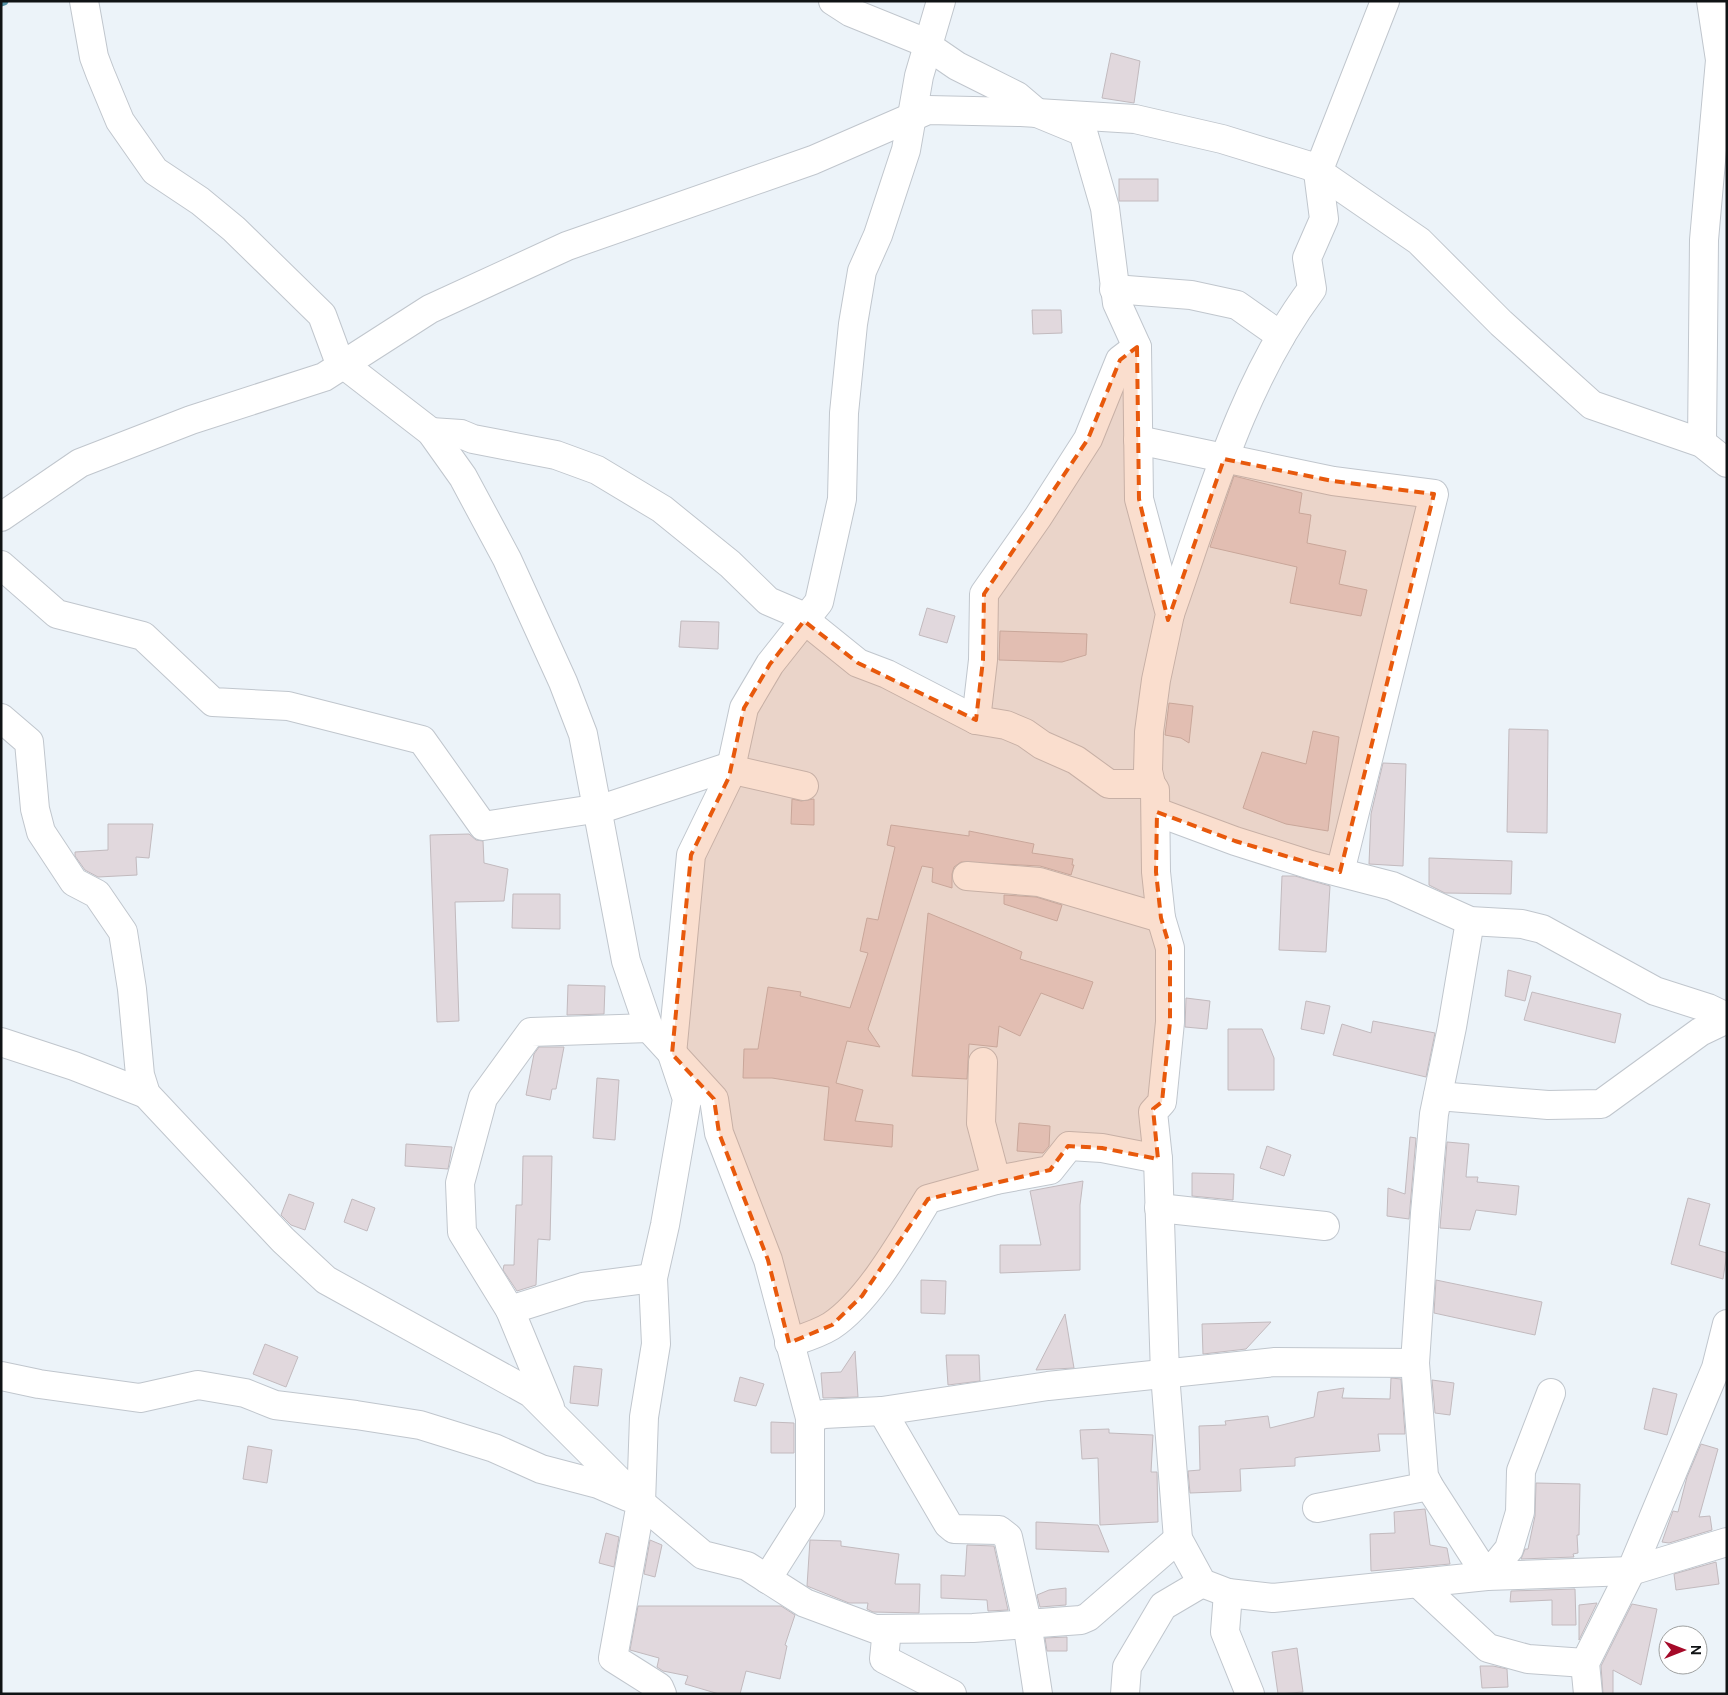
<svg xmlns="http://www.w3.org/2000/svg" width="1728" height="1695" font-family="'DM Sans',sans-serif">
	<rect width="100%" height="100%" fill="#ecf3f9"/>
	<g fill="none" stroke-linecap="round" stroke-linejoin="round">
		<!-- stream -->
		<polyline stroke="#5391a6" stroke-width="9" points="1,2 4,1"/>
	</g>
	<!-- building -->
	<g fill="#e1d8dd" stroke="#c2babe">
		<polygon points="1111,53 1140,61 1134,103 1102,98"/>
		<rect x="1119" y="179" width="39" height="22"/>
		<polygon points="1032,310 1061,310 1062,333 1033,334"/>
		<polygon points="1234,476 1302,493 1299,513 1311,515 1307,543 1346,551 1339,584 1367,590 1361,616 1290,603 1297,567 1210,547"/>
		<polygon points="927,608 955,616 947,643 919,635"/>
		<polygon points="681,621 719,622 718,649 679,647"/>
		<polygon points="1000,631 1087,634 1086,655 1062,662 999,660"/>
		<polygon points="1169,703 1193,706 1189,743 1181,738 1165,735"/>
		<polygon points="1509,729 1548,730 1547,833 1507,832"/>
		<polygon points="1313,731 1339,737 1328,831 1286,824 1243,808 1262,752 1306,764"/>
		<polygon points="1383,763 1406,764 1403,866 1369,864 1371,814"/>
		<polygon points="792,799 801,801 814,799 814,825 791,824"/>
		<polygon points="108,824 153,824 149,858 136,857 137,875 98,877 85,870 75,856 75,852 108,850"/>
		<polygon points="891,825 969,836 969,831 1034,844 1032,853 1073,859 1072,865 1074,865 1071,875 1040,866 961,862 954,867 952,874 952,888 932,882 933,868 922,866 868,1029 880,1047 847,1041 836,1083 863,1090 855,1121 893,1125 892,1147 824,1140 829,1087 772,1078 743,1078 744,1049 758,1049 768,987 801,992 800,996 850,1008 868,953 860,951 867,918 878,920 895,847 887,845"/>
		<polygon points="469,834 476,840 483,841 484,863 508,869 504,901 455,902 459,1021 437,1022 430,835"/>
		<polygon points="1429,858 1512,861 1511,894 1445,893 1429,885"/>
		<polygon points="1282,876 1295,876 1330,886 1326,952 1279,950"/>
		<polygon points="513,894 560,894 560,929 512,928"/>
		<polygon points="1004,895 1036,897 1062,905 1057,921 1004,904"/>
		<polygon points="928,913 1022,952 1020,959 1093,982 1083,1009 1041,993 1020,1036 999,1026 997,1047 969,1044 967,1079 912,1076"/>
		<polygon points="1508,970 1531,976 1525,1001 1505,996"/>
		<polygon points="568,985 605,986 604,1014 567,1015"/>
		<polygon points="1532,992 1621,1014 1615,1043 1524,1020"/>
		<polygon points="1186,998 1210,1001 1207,1029 1185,1027"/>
		<polygon points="1306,1001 1330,1006 1324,1034 1301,1029"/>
		<polygon points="1373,1021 1435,1033 1426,1077 1333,1055 1342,1024 1371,1033"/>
		<polygon points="1228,1029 1262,1029 1274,1058 1274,1090 1228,1090"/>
		<polygon points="539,1047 564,1047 556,1089 552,1089 550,1100 526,1095 534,1054"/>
		<polygon points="597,1078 619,1080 615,1140 593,1138"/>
		<polygon points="1019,1123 1050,1126 1049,1146 1043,1153 1017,1151"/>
		<polygon points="1410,1137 1416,1138 1409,1219 1387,1216 1388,1188 1405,1194"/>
		<polygon points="1447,1142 1469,1144 1466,1177 1478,1177 1477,1182 1519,1186 1516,1215 1476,1210 1470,1230 1440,1228"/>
		<polygon points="406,1144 452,1147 448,1169 405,1166"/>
		<polygon points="1267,1146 1291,1155 1284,1176 1260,1168"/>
		<polygon points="523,1156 552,1156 550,1240 538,1239 536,1285 517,1291 503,1270 504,1265 514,1265 516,1205 522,1205"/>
		<polygon points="1192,1173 1234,1174 1233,1200 1192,1196"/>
		<polygon points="1083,1181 1080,1205 1080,1270 1000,1273 1000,1245 1041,1245 1030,1191"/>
		<polygon points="289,1194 314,1203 305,1230 291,1225 281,1215"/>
		<polygon points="1688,1198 1710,1204 1699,1245 1727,1253 1723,1279 1671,1264"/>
		<polygon points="352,1199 375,1208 367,1231 344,1222"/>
		<polygon points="921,1280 946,1281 945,1314 921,1313"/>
		<polygon points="1436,1280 1542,1302 1535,1335 1434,1313"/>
		<polygon points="1065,1314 1074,1368 1036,1370"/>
		<polygon points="1271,1322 1246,1349 1203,1354 1202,1324"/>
		<polygon points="265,1344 298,1357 286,1387 253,1374"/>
		<polygon points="855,1351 858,1397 823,1398 821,1373 841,1372"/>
		<polygon points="946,1355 979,1355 980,1381 948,1385"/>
		<polygon points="574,1366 602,1369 598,1406 570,1403"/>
		<polygon points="740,1377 764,1384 756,1406 734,1401"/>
		<polygon points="1391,1378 1401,1379 1405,1434 1378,1434 1380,1451 1299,1457 1295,1458 1295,1466 1240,1469 1241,1491 1190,1493 1188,1471 1200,1470 1199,1426 1226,1425 1225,1421 1268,1416 1270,1428 1314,1417 1318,1392 1344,1388 1342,1398 1390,1399"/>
		<polygon points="1432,1380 1454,1383 1450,1415 1435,1413"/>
		<polygon points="1653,1388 1677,1394 1667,1435 1644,1429"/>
		<polygon points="771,1422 794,1423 794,1453 771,1453"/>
		<polygon points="1109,1429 1109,1433 1153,1435 1151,1472 1157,1472 1158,1522 1100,1525 1098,1458 1082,1459 1080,1430"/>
		<polygon points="1701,1444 1718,1449 1699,1517 1710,1516 1712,1530 1669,1543 1662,1542 1673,1511 1678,1512 1687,1477"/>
		<polygon points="248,1446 272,1450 267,1483 243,1479"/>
		<polygon points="1536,1483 1580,1484 1579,1535 1577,1535 1578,1553 1573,1554 1574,1557 1521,1559 1525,1549 1528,1549 1535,1516"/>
		<polygon points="1425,1509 1430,1545 1447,1548 1450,1564 1371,1571 1370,1534 1395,1533 1394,1512"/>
		<polygon points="1036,1522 1098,1525 1109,1552 1036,1549"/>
		<polygon points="606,1533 619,1537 614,1567 599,1563"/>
		<polygon points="650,1540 662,1545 655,1577 644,1574"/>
		<polygon points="810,1540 841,1541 841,1546 899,1554 895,1584 920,1584 919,1613 873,1612 867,1609 868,1603 849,1603 807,1586"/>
		<polygon points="967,1545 994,1546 1008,1610 988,1611 987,1600 941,1598 941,1575 965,1576"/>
		<polygon points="1716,1562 1719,1584 1676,1590 1674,1574"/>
		<polygon points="1066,1588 1066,1605 1040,1607 1037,1595 1049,1590"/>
		<polygon points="1575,1589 1576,1625 1552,1625 1552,1600 1510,1602 1511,1591"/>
		<polygon points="1597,1603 1579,1640 1579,1605"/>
		<polygon points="1632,1604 1657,1609 1641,1685 1613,1670 1613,1694 1603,1694 1601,1666"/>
		<polygon points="638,1606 781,1606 795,1615 785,1645 787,1646 780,1679 746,1671 740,1694 719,1694 685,1684 688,1676 663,1671 657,1667 659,1658 630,1650"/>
		<polygon points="1067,1637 1067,1651 1047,1651 1045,1638"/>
		<polygon points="1297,1648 1303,1692 1278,1694 1272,1652"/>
		<polygon points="1480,1666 1493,1666 1507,1669 1508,1687 1482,1688"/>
	</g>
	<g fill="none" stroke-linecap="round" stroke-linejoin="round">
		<defs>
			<g id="minor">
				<polyline points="84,1 94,57 100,73 120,121 155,171 200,201 234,229 322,315 339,361 431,432 463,477 507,559 563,682 583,734 626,961 649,1028 714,1099 719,1133 768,1260 810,1418 810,1511 767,1579"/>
				<polyline points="833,1 850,12 919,40 957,66 1017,96 1037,113 1083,132 1105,208 1117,303 1137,347 1139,499 1170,614 1156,680 1149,732 1148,771 1151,784 1155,790 1156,872 1161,918 1170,948 1170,1022 1162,1102 1153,1112 1158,1159 1165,1374 1178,1539 1202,1583 1228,1593 1273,1598 1487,1576 1631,1571 1727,1542"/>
				<polyline points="1114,289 1191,295 1237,305 1281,336"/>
				<polyline points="431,432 461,434 473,439 556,455 597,470 662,509 730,564 768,601 796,613 858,663 887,674 976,720 1006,725 1025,733 1042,745 1076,760 1109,784 1151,784"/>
				<polyline points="1138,440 1333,481 1434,494 1340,872"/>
				<polyline points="1702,443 1704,240 1720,60 1711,1"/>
				<polyline points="1,517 80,463 191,420 324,377 430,309 567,246 813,160 928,110 1021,112 1135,119 1222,139 1310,166 1419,241 1501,323 1592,405 1702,443 1727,463"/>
				<polyline points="1,565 57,614 143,636 213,702 288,706 422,740 483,826 607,807 725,768 804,786"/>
				<path d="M1170,614C1209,504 1241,384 1312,289L1307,258L1324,219L1318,172L1385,1"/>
				<polyline points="1,718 29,742 35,809 41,832 74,882 97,894 123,932 132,989 140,1075 146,1094 283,1240 326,1280 531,1393 641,1503 703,1555 747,1566 805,1603 875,1629 973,1628 1081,1620 1088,1617 1178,1539"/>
				<polyline points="976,720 983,660 984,594 1038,517 1088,439 1120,360 1137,347"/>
				<polyline points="1157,812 1235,841 1311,865 1392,886 1470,921 1522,924 1542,929 1655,991 1708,1008 1727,1017"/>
				<polyline points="967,876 1039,882 1161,918"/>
				<polyline points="1470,921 1452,1027 1434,1114 1425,1213 1415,1363 1424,1476 1429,1486 1487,1576 1509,1549 1520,1512 1521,1471 1551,1393"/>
				<polyline points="1,1042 74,1066 146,1094"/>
				<polyline points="983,1062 981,1123 996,1180"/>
				<polyline points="1438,1096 1548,1105 1601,1104 1700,1032 1727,1019"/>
				<polyline points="1159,1208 1325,1226"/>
				<polyline points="510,1310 583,1287 653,1278"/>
				<path d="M789,1343C804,1338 818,1334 831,1326C869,1301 904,1238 928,1199L996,1180L1050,1170L1069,1146L1102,1148L1158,1159"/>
				<polyline points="1,1376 39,1384 140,1398 198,1385 245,1393 275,1405 356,1415 420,1425 494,1448 541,1469 598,1484 628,1497"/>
				<polyline points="550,1407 510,1310 462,1232 460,1183 483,1098 531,1032 649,1028"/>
				<polyline points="882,1411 948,1524 954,1529 999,1530 1008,1537 1027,1622 1038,1694"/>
				<polyline points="810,1418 824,1414 882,1411 1048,1386 1275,1362 1415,1363"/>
				<polyline points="1317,1508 1429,1486"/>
				<polyline points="1418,1583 1488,1648 1528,1659 1585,1663"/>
				<polyline points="1228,1593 1225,1632 1250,1694"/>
				<polyline points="887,1629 884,1659 952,1694"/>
				<polyline points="662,1694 659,1687 613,1658 641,1503 644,1417 656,1344 653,1278 665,1225 687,1099 672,1054 691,855 729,777 744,708 770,664 819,602 842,499 844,413 853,324 862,271 878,235 906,150 919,76 941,1"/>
				<polyline points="1125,1694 1127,1667 1163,1606 1202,1583"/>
				<polyline points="1588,1694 1585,1663 1631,1571 1716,1368 1727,1324"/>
			</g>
		</defs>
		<!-- minor casing -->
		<use href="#minor" stroke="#c0c6cd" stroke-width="30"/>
		<!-- minor -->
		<use href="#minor" stroke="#fff" stroke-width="28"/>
	</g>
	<!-- marked area -->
	<path fill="#e8590c" fill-opacity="0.2" stroke="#e8590c" stroke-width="4" stroke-dasharray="10 6" stroke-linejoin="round" d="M1137,347L1139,499L1168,620L1224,459L1333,481L1434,494L1340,872L1235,841L1157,812L1156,872L1161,918L1170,948V1022L1162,1102L1153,1109L1158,1159L1102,1148L1068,1146L1050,1170L928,1199L862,1296L832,1325L789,1343L768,1260L719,1133L714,1099L672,1054L691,855L729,777L744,708L770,664L804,621L858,663L976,720L983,660L984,594L1088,439L1120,360Z"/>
	<!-- border -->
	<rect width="1728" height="1695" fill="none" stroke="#101315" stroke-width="5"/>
	<!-- north arrow -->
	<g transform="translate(1683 1650) rotate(90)"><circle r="24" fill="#ffffff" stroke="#9fa1a1"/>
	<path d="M0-4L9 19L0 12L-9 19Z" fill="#a50a29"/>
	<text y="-8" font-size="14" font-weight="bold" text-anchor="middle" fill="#101315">N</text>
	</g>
</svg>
